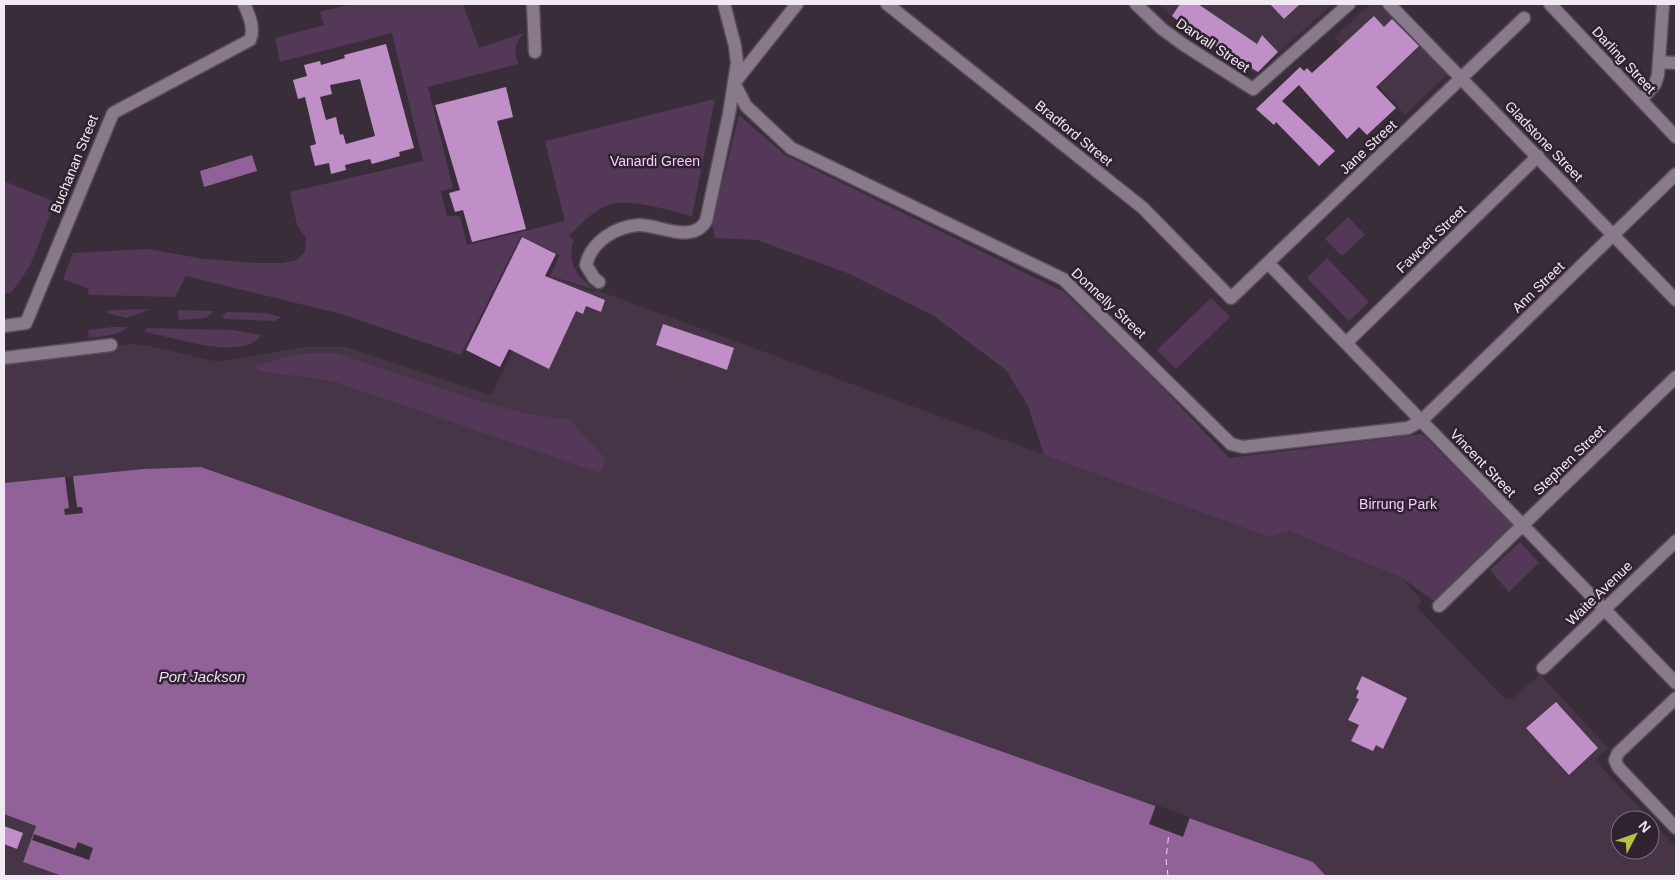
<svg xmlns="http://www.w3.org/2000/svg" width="1680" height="880" font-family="Arial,sans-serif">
	<rect width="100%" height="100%" fill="#392d3a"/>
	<!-- built -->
	<g fill="#453547" fill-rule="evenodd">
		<polygon points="1162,4 1333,4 1255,73 1171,16 1160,6"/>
		<polygon points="1370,4 1382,4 1449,73 1405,115 1334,37"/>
		<path d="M550,276L593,292L596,290L1269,537L1289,531L1402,578L1419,597L1421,603L1417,607L1504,698L1513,699L1540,674L1608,748L1595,760L1676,847V876H1326L1313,862L201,467L4,484V358L129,344L145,345L214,361L231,360L303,347H346L491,395ZM1620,820H1650V850H1620Z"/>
		<polygon points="4,814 36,826 23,862 62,876 4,876"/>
	</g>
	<!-- green -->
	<g fill="#533857">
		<path d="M352,4H463L479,48L524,33C515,43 512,51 519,64L428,87L453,188L441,191L447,216H460L467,245L565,221L545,141L715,99L692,216C668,211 637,199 612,204C595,208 580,225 569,236L574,240C566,262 577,278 596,290L550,276L560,255L521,236L461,355L341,314L186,276L175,297L93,295L88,294L89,289L63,279L73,253L148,249L204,259L255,263H282L297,260L305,252L306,238L297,225L290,192L423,161L392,33L280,62L275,38L324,25L320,12Z"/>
		<polygon points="739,115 785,155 1064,292 1162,387 1229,458 1422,434 1513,524 1434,601 1402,578 1289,531 1269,537 1044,455 1028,406 1006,370 934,316 847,273 757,240 715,238 712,224"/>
		<polygon points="4,181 55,202 30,266 11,293 4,294"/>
		<polygon points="1348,217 1365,235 1342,256 1325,239"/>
		<polygon points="1327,258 1369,302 1349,321 1307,278"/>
		<polygon points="1211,298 1230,317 1176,369 1157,350"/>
		<polygon points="145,309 149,310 127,318 107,313 107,311 112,310"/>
		<polygon points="178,310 214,311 206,318 179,320"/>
		<polygon points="226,312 265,313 282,317 274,321 224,319 222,317"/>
		<path d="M113,327H128C118,336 102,336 89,338L88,330Z"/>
		<path d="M150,328L232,330L261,335C244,363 170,336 145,332V329Z"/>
		<polygon points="337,353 476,400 525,413 570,420 606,459 600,473 332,381 259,371 255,366 297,354"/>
		<polygon points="1520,542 1539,563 1509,592 1490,570"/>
	</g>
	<!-- water -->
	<g fill="#906297">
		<polygon points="252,155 257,171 204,187 200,171"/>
		<polygon points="201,467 1313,862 1326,876 62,876 23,862 36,826 4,814 4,483 144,469"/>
	</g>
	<!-- pier -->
	<g fill="#392d3a">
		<polygon points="73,476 77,507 82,507 83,513 65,515 64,509 69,508 65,477"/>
		<polygon points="1156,805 1190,817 1183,837 1149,824"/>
		<polygon points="34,834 75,849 78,842 93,848 89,860 32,840"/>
	</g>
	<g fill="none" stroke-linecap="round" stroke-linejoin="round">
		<!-- ferry -->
		<polyline stroke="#f3d8f7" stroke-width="1" stroke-dasharray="6 5" stroke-linecap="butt" points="1168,876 1166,859 1169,832"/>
	</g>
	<!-- building -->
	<g fill="#c08fc7" fill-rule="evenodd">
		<polygon points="1180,4 1198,4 1257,44 1262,35 1278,52 1258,72 1187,28 1172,16"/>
		<polygon points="1270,4 1300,4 1284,19"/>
		<polygon points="1374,16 1384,27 1392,19 1419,46 1376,87 1396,108 1367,135 1359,127 1347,139 1299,85 1282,101 1335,151 1319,166 1276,122 1274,125 1256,109 1300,67 1304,71 1307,68 1312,73"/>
		<path d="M386,44L414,148L399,152L400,156L372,164L370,159L345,165L346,170L331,174L329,163L315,166L310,146L316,144L305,97L298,99L293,80L307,76L304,65L320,61L321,65L345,58L344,55ZM360,79L375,136L346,144L343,134L340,135L336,117L326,120L320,97L332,94L330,85Z"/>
		<polygon points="506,87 513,117 497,121 526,229 472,242 463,210 455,212 449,193 460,190 435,105"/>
		<polygon points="522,237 556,254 545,276 605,300 601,312 586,306 583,314 576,311 549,369 509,349 500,367 466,350"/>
		<polygon points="663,324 734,348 727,370 656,345"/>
		<polygon points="1362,676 1407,698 1383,749 1376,745 1373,751 1351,741 1359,725 1348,720 1359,699 1356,698 1359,691 1356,689"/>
		<polygon points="1556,702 1598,748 1569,775 1526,728"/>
		<polygon points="4,826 23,833 17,849 4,844"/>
	</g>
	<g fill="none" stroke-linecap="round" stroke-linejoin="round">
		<defs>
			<g id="minor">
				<polyline points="533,4 535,52"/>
				<polyline points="887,4 1143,208 1231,298 1524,18"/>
				<polyline points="1136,4 1162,29 1184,45 1253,89 1349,4"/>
				<polyline points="1389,4 1676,300"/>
				<polyline points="1550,4 1676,137"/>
				<polyline points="1659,62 1676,63"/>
				<polyline points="735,82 797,4"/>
				<polyline points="734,83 746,106 791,148 1063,279 1231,444 1243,447 1408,428 1421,421 1676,174"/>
				<polyline points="1641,100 1655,84 1658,75 1663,4"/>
				<polyline points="1268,263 1676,683"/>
				<path d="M599,282L594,278L586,265C591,242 615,227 638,225C658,224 692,245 706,221L729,114L737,63L735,46L724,4"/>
				<path d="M4,326L26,323L113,113L250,40C255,28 249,15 244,4"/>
				<polyline points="1346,343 1538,156"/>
				<polyline points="4,358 111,345"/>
				<polyline points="1439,606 1676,377"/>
				<polyline points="1543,668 1676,541"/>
				<polyline points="1676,698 1618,753 1615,760 1618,767 1676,828"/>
			</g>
		</defs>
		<!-- minor casing -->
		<use href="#minor" stroke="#574c58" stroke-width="15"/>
		<!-- minor -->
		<use href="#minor" stroke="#887a8a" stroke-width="12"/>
	</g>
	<g text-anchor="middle" stroke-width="5" stroke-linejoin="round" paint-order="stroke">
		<!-- street labels -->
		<g font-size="14" fill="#f2eaf3" stroke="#2f2330">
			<text transform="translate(1213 45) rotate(34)" y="5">Darvall Street</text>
			<text transform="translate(1624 60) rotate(47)" y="5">Darling Street</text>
			<text transform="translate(1074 133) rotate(39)" y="5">Bradford Street</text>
			<text transform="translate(1544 141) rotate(46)" y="5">Gladstone Street</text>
			<text transform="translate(1368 147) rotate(-43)" y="5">Jane Street</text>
			<text transform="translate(74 164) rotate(-68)" y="5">Buchanan Street</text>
			<text transform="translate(1431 239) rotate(-44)" y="5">Fawcett Street</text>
			<text transform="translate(1538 287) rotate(-44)" y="5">Ann Street</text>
			<text transform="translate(1109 303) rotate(43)" y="5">Donnelly Street</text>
			<text transform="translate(1569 460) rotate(-44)" y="5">Stephen Street</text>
			<text transform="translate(1483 463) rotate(46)" y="5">Vincent Street</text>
			<text transform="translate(1599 593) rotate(-44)" y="5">Waite Avenue</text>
		</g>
		<!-- park labels -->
		<g font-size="14" fill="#f7cefd" stroke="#2f2330">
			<text x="655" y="166">Vanardi Green</text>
			<text x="1398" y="509">Birrung Park</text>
		</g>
		<!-- water labels -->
		<g font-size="15" font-style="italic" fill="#f3d8f7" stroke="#2f2330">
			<text x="202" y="682">Port Jackson</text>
		</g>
	</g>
	<!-- border -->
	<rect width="1680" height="880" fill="none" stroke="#f2eaf3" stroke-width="10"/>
	<!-- north arrow -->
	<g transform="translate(1635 835) rotate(49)"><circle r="24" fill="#2f2330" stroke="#7d737e"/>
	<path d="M0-4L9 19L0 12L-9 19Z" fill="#b9c046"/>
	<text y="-8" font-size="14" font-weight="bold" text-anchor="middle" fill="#f2eaf3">N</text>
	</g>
</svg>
